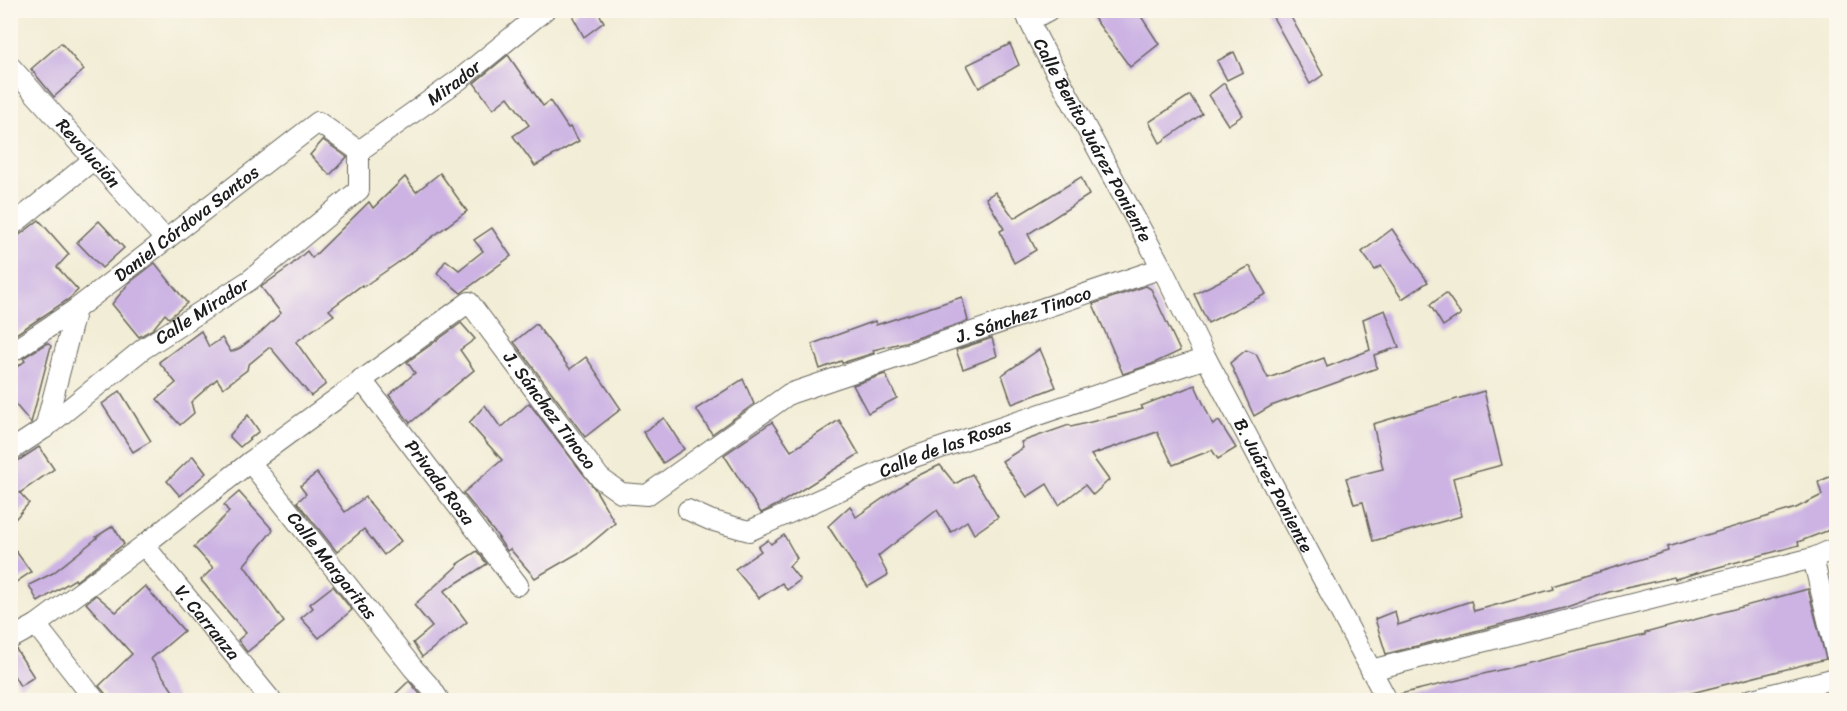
<svg xmlns="http://www.w3.org/2000/svg" width="1847" height="711" font-family="Sriracha,sans-serif">
	<rect width="100%" height="100%" fill="#fbf7ec"/>
	<filter id="ink" filterUnits="userSpaceOnUse"><feTurbulence type="fractalNoise" baseFrequency=".0167" numOctaves="2"/><feDisplacementMap in="SourceGraphic" scale="12" xChannelSelector="R" yChannelSelector="G"/><feConvolveMatrix kernelMatrix="1 2 1 2 8 2 1 2 1" color-interpolation-filters="sRGB"/></filter>
	<filter id="wash" filterUnits="userSpaceOnUse"><feTurbulence type="fractalNoise" baseFrequency=".008" numOctaves="4" result="noise"/><feDisplacementMap in="SourceGraphic" scale="24" xChannelSelector="R" yChannelSelector="G"/><feGaussianBlur stdDeviation="1.35" result="paint"/><feColorMatrix in="noise" values="0 0 0 0 0 0 0 0 0 0 0 0 0 0 0 0 0 1.4 0 .05"/><feComposite in="paint" operator="in"/></filter>
	<g filter="url(#wash)">
		<rect width="100%" height="100%" fill="#f2edd6"/>
		<g id="blocks">
			<!-- building -->
			<g fill="#ccb3e3">
				<polygon points="581,10 597,10 604,22 584,37 573,17"/>
				<polygon points="1088,10 1137,10 1159,44 1130,67"/>
				<polygon points="1269,10 1287,10 1323,75 1310,84"/>
				<polygon points="61,43 84,70 54,97 31,69"/>
				<polygon points="1010,44 1019,65 979,88 967,65"/>
				<polygon points="1234,52 1243,72 1227,80 1217,61"/>
				<polygon points="508,55 543,106 550,101 568,128 570,127 579,141 535,166 513,136 529,125 508,97 493,109 474,83"/>
				<polygon points="1224,83 1243,115 1228,125 1209,95"/>
				<polygon points="1190,95 1202,114 1160,143 1149,122"/>
				<polygon points="323,140 347,157 330,175 310,155"/>
				<polygon points="440,173 467,211 396,264 363,287 362,285 329,310 334,315 296,342 326,384 311,396 270,347 248,365 247,370 223,388 217,379 191,402 194,413 180,425 157,399 176,383 159,362 201,331 209,347 222,338 231,352 240,348 261,332 281,313 261,287 289,267 307,251 312,258 369,202 373,208 405,177 416,192"/>
				<polygon points="1081,177 1089,195 1028,234 1036,250 1014,263 1000,231 1004,229 986,198 995,192 1014,218"/>
				<polygon points="39,220 69,254 57,267 78,290 69,299 10,338 10,239 18,236"/>
				<polygon points="99,221 124,248 102,268 77,242"/>
				<polygon points="492,228 511,256 461,293 437,273 446,260 459,270 483,251 474,240"/>
				<polygon points="1392,229 1428,282 1402,299 1381,266 1375,270 1362,252"/>
				<polygon points="155,263 187,303 169,318 165,314 153,329 139,337 112,304 129,283"/>
				<polygon points="1250,266 1266,294 1208,323 1194,294"/>
				<polygon points="1146,286 1151,289 1180,351 1152,364 1123,374 1093,304"/>
				<polygon points="1446,293 1461,314 1443,326 1430,305"/>
				<polygon points="962,297 968,321 905,342 873,350 874,353 842,363 841,361 820,369 812,344 875,321 876,325"/>
				<polygon points="1385,310 1399,347 1374,355 1377,368 1271,406 1254,416 1230,363 1246,350 1256,354 1268,378 1324,358 1327,367 1370,350 1363,319"/>
				<polygon points="461,323 475,339 460,350 474,370 410,423 389,395 415,373 407,362"/>
				<polygon points="536,324 570,369 586,357 621,409 585,437 514,342"/>
				<polygon points="992,338 997,356 963,369 956,350"/>
				<polygon points="47,343 51,346 31,423 10,398 10,372 25,361 23,358"/>
				<polygon points="1040,349 1056,387 1012,404 1002,375"/>
				<polygon points="885,374 897,398 868,413 853,385"/>
				<polygon points="743,379 754,404 712,434 696,409"/>
				<polygon points="1195,385 1213,425 1219,421 1236,448 1218,459 1212,450 1173,465 1157,432 1091,455 1109,480 1093,495 1085,485 1059,505 1047,484 1027,497 1002,461 1023,448 1021,442 1069,425 1071,427 1143,409 1141,406"/>
				<polygon points="120,391 151,441 133,452 102,404"/>
				<polygon points="1484,391 1502,465 1453,478 1462,516 1373,541 1363,502 1354,504 1346,478 1383,469 1373,424"/>
				<polygon points="529,403 595,489 615,523 582,551 535,578 510,549 507,551 498,538 499,538 463,493 502,460 469,423 485,405 501,428"/>
				<polygon points="248,415 259,431 240,447 229,436"/>
				<polygon points="664,418 684,449 663,463 643,432"/>
				<polygon points="839,420 859,454 779,504 761,513 724,455 772,422 791,451"/>
				<polygon points="39,447 54,469 20,493 29,503 10,525 10,466"/>
				<polygon points="193,456 206,473 180,496 167,481"/>
				<polygon points="940,465 955,484 972,474 998,517 974,534 967,521 951,532 937,510 878,556 888,575 868,587 828,526 850,506 856,517 911,479"/>
				<polygon points="317,473 345,512 365,497 401,541 384,555 364,529 337,552 297,502 306,494 300,486"/>
				<polygon points="1836,474 1836,529 1832,529 1798,542 1799,545 1675,579 1674,577 1609,592 1564,608 1386,654 1375,619 1395,611 1398,625 1471,601 1474,611 1554,589 1553,586 1668,551 1667,547 1796,508 1822,495 1818,482"/>
				<polygon points="239,492 273,530 244,565 284,622 247,652 238,640 246,633 201,580 213,568 194,547 229,512 224,505"/>
				<polygon points="113,526 124,544 76,581 75,579 38,602 29,585 53,573 97,538 96,537"/>
				<polygon points="784,535 797,558 789,566 800,580 787,590 782,583 759,598 735,569 761,551 758,547 768,540 771,544"/>
				<polygon points="10,543 31,572 10,586"/>
				<polygon points="477,551 487,564 444,591 467,622 422,657 413,643 432,627 414,605 458,565 457,564"/>
				<polygon points="145,586 184,631 151,659 179,700 107,700 105,693 99,686 132,654 86,603 96,595 116,612"/>
				<polygon points="333,586 352,610 319,638 301,618 313,608 310,604"/>
				<polygon points="1808,589 1826,659 1664,700 1662,700 1661,696 1642,700 1401,700 1400,694 1645,635 1645,633"/>
				<polygon points="16,649 34,677 20,686 10,669 10,651"/>
				<polygon points="409,681 425,700 389,700"/>
			</g>
		</g>
	</g>
	<g filter="url(#ink)">
		<use href="#blocks" fill-opacity="0" stroke="#67655d" stroke-width="1.5"/>
		<g fill="none" stroke-linecap="round" stroke-linejoin="round">
			<defs>
				<g id="minor">
					<path id="s1" d="M1024,10L1039,41L1162,268L1206,358L1387,700"/>
					<polyline points="1029,21 1049,10"/>
					<path id="s2" d="M10,66L166,240"/>
					<path id="s3" d="M359,151L460,79L545,10"/>
					<polyline points="10,227 93,160"/>
					<path id="s4" d="M10,353L76,309L318,122L359,151"/>
					<path id="s5" d="M361,379L518,585"/>
					<polyline points="45,428 76,309"/>
					<path id="s6" d="M10,451L45,428L143,349L250,280L359,190V151"/>
					<path id="s7" d="M250,462L413,668L432,689L439,700"/>
					<path id="s8" d="M688,510L710,520L749,531L914,457L1206,358"/>
					<path id="s9" d="M144,545L271,700"/>
					<polyline points="1813,558 1836,654"/>
					<polyline points="36,625 95,700"/>
					<path id="s10" d="M10,639L36,625L144,545L250,462L469,302L600,478L621,493L647,495L789,394L1162,268"/>
					<polyline points="1371,670 1813,558 1836,548"/>
					<polyline points="1749,700 1836,678"/>
				</g>
			</defs>
			<!-- minor casing -->
			<use href="#minor" stroke="#67655d" stroke-width="22"/>
			<!-- minor -->
			<use href="#minor" stroke="#fff" stroke-width="20"/>
		</g>
	</g>
	<g text-anchor="middle" stroke-width="5" stroke-linejoin="round" paint-order="stroke">
		<!-- street labels -->
		<g font-size="18" fill="#1c1c1c" stroke="#fbf7ec">
			<text dy="6" stroke="none"><textPath href="#s3" startOffset="117">Mirador</textPath></text>
			<text dy="6" stroke="none"><textPath href="#s1" startOffset="147">Calle Benito Juárez Poniente</textPath></text>
			<text dy="6" stroke="none"><textPath href="#s2" startOffset="117">Revolución</textPath></text>
			<text dy="6" stroke="none"><textPath href="#s4" startOffset="219">Daniel Córdova Santos</textPath></text>
			<text dy="6" stroke="none"><textPath href="#s6" startOffset="238">Calle Mirador</textPath></text>
			<text dy="6" stroke="none"><textPath href="#s10" startOffset="1263">J. Sánchez Tinoco</textPath></text>
			<text dy="6" stroke="none"><textPath href="#s10" startOffset="705">J. Sánchez Tinoco</textPath></text>
			<text dy="6" stroke="none"><textPath href="#s8" startOffset="278">Calle de las Rosas</textPath></text>
			<text dy="6" stroke="none"><textPath href="#s5" startOffset="130">Privada Rosa</textPath></text>
			<text dy="6" stroke="none"><textPath href="#s1" startOffset="537">B. Juárez Poniente</textPath></text>
			<text dy="6" stroke="none"><textPath href="#s7" startOffset="132">Calle Margaritas</textPath></text>
			<text dy="6" stroke="none"><textPath href="#s9" startOffset="100">V. Carranza</textPath></text>
		</g>
	</g>
	<!-- margin -->
	<rect width="1847" height="711" fill="none" stroke="#fbf7ec" stroke-width="36"/>
</svg>
